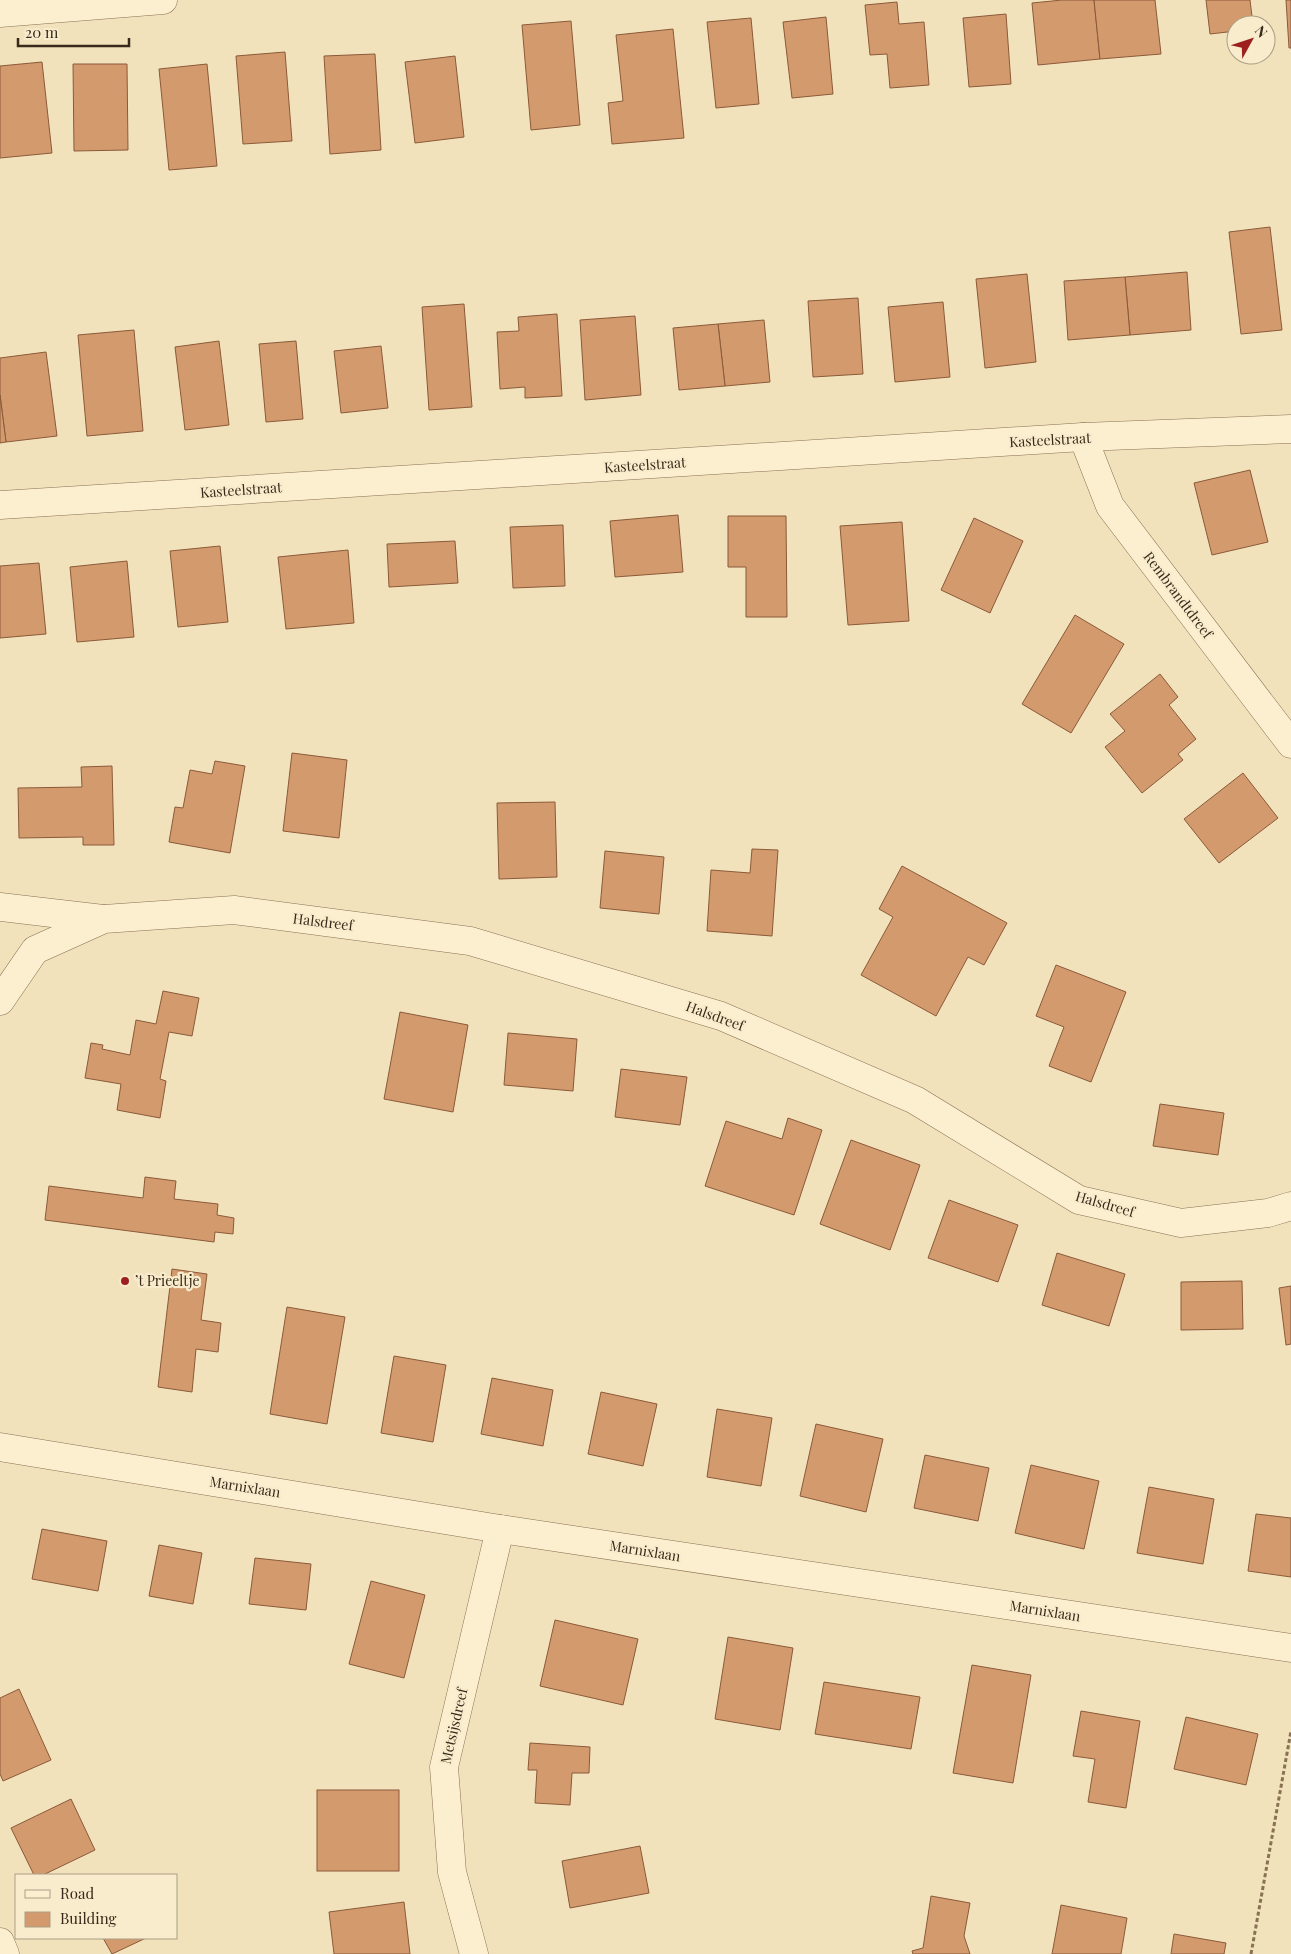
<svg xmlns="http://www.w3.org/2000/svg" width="1291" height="1954" font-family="'Playfair Display',serif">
	<rect width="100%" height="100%" fill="#f1e2bc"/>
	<!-- building -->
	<g fill="#d39a6e" stroke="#8b5a38">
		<polygon points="1062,0 1094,0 1100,59 1038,65 1032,3"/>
		<polygon points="1094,0 1155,0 1161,54 1100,59"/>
		<polygon points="1206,0 1250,0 1253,25 1236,25 1236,31 1210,34"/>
		<polygon points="1286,0 1291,0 1291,48 1289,48"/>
		<polygon points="897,2 899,24 924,22 929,85 890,88 887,54 870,55 865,5"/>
		<polygon points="1006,14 1011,84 969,87 963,18"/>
		<polygon points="826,17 833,94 792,98 783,22"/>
		<polygon points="751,18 759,104 716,108 707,22"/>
		<polygon points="571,21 580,125 531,130 522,25"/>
		<polygon points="673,29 684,138 612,144 608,103 623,101 616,35"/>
		<polygon points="285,52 292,141 243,144 236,56"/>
		<polygon points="375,54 381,150 330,154 324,56"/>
		<polygon points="455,56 464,137 415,143 405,62"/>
		<polygon points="42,62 52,153 0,158 0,66"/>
		<polygon points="73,64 127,64 128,150 74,151"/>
		<polygon points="207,64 217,166 169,170 159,69"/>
		<polygon points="1270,227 1282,330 1241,334 1229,232"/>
		<polygon points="1187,272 1191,330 1130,335 1125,277"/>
		<polygon points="1027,274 1036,362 985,368 976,279"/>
		<polygon points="1125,277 1130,335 1068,340 1064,281"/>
		<polygon points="858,298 863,374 813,377 808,301"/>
		<polygon points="943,302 950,377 895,382 888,307"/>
		<polygon points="464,304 472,407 429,410 422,307"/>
		<polygon points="557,314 562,396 525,398 525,387 500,389 497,332 519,331 518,317"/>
		<polygon points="635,316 641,395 585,400 580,320"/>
		<polygon points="764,320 770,382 725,386 718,324"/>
		<polygon points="718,324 725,386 679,390 673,328"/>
		<polygon points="134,330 143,431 87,436 78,335"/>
		<polygon points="219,341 229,425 185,430 175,347"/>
		<polygon points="296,341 303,419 266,422 259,344"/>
		<polygon points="381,346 388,408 341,413 334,351"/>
		<polygon points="46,352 57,436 6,442 0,395 0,358"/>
		<polygon points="0,395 6,442 0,443"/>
		<polygon points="1250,470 1268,542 1212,555 1194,483"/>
		<polygon points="678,515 683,572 615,577 610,521"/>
		<polygon points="728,516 786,516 787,617 746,617 746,567 728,567"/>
		<polygon points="974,518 1023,541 990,613 941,590"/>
		<polygon points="902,522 909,621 848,625 840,526"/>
		<polygon points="563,525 565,586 513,588 510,527"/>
		<polygon points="455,541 458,583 389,587 387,544"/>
		<polygon points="220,546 228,622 178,627 170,551"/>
		<polygon points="348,550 354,623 286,629 278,557"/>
		<polygon points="127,561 134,637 77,642 70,567"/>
		<polygon points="39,563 46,634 0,638 0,566"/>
		<polygon points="1075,615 1124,644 1071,733 1022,704"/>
		<polygon points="1160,674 1178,697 1169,705 1196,739 1178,754 1183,760 1142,793 1105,747 1125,731 1110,714"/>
		<polygon points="292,753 347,760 339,838 283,831"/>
		<polygon points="215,761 245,766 230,853 169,842 175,807 183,808 190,770 212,774"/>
		<polygon points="112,766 114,845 83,845 83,837 19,838 18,788 82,787 81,767"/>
		<polygon points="1243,773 1278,818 1219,863 1184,819"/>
		<polygon points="555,802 557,877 499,879 497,803"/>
		<polygon points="752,849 778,850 772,936 707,931 711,870 750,873"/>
		<polygon points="605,851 664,857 659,914 600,908"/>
		<polygon points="902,866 1007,923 984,965 968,957 936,1016 861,975 893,917 879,909"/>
		<polygon points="1056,965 1126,992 1091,1082 1049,1066 1064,1027 1036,1016"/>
		<polygon points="163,991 199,998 192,1036 169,1032 160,1079 166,1081 160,1118 117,1110 121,1084 85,1078 91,1043 103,1045 102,1049 130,1055 136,1020 156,1024"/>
		<polygon points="400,1012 468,1025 453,1112 384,1099"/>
		<polygon points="508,1033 577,1039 573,1091 504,1085"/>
		<polygon points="621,1069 687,1077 680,1125 615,1117"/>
		<polygon points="1160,1104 1224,1113 1218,1155 1153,1146"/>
		<polygon points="788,1118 822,1130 794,1215 705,1186 726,1121 782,1139"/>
		<polygon points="851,1140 920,1165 890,1250 820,1224"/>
		<polygon points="145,1177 176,1181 174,1199 218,1204 217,1215 234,1218 233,1234 215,1232 214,1242 45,1220 49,1186 143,1198"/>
		<polygon points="949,1200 1018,1225 998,1282 928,1258"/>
		<polygon points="1057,1253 1125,1274 1109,1326 1042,1305"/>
		<polygon points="172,1269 207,1274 201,1320 221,1323 218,1352 196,1349 192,1392 158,1387"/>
		<polygon points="1242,1281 1243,1329 1181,1330 1181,1282"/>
		<polygon points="1291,1286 1291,1344 1286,1345 1279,1288"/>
		<polygon points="287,1307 345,1317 327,1424 270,1414"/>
		<polygon points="394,1356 446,1365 433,1442 381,1433"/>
		<polygon points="492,1378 553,1390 543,1446 481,1434"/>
		<polygon points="601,1392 657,1404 643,1466 588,1454"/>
		<polygon points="717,1409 772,1418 761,1486 707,1477"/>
		<polygon points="816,1424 883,1439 866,1512 800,1496"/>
		<polygon points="925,1455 989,1468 978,1521 914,1508"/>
		<polygon points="1031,1465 1099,1481 1084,1549 1015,1533"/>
		<polygon points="1149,1487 1214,1499 1203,1564 1137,1553"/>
		<polygon points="1256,1514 1291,1518 1291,1577 1248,1571"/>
		<polygon points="42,1529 107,1541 98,1591 32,1579"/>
		<polygon points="159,1545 202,1553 193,1604 149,1596"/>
		<polygon points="255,1558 311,1564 306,1610 249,1604"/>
		<polygon points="371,1581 425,1595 404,1678 349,1664"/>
		<polygon points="555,1620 638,1639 623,1705 540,1686"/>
		<polygon points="728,1637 793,1648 780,1730 715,1719"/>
		<polygon points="972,1665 1031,1675 1013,1783 953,1773"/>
		<polygon points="824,1682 920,1697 911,1749 815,1734"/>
		<polygon points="19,1689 51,1760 3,1781 0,1774 0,1698"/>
		<polygon points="1081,1711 1140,1721 1126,1808 1088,1802 1095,1759 1073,1756"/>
		<polygon points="1186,1717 1258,1734 1246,1785 1174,1769"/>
		<polygon points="530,1743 590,1747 589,1773 572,1773 570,1805 535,1803 537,1770 528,1770"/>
		<rect x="317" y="1790" width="82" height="81"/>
		<polygon points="71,1799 95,1850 43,1875 34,1875 11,1828"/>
		<polygon points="640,1846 649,1893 570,1908 562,1861"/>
		<polygon points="931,1896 970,1903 964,1936 970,1954 913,1954 912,1951 923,1948"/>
		<polygon points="404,1902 410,1954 334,1954 329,1912"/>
		<polygon points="1061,1905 1127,1918 1121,1954 1052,1954"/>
		<polygon points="1174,1934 1226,1943 1224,1954 1171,1954"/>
		<polygon points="103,1938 146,1938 112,1954"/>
	</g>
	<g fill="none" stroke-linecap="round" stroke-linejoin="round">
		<defs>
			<g id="street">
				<polyline points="0,13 163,0"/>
				<polyline points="1083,437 1110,506 1291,744"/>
				<polyline points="0,505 1083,437 1291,429"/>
				<polyline points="0,907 103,919"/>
				<polyline points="0,1001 35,950 104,919 234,910 470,941 721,1016 915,1100 1079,1200 1181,1223 1268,1213 1291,1206"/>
				<polyline points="0,1447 500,1529 1291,1648"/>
				<polyline points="0,1942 5,1954"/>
				<polyline points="474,1954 452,1872 444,1767 500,1529"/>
			</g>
		</defs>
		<!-- street casing -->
		<use href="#street" stroke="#8a7154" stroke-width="29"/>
		<!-- path -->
		<polyline stroke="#8a7154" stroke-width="3" stroke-dasharray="4 2.5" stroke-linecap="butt" points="1251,1954 1291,1731"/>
		<!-- street -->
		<use href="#street" stroke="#fcefcf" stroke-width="28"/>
	</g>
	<!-- markers -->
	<circle fill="#9d201f" stroke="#f8eccc" stroke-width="2" cx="125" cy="1281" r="5"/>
	<g text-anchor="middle" stroke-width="4.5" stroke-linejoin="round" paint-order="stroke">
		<!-- street labels -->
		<g font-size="14" fill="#38291a" stroke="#f8eccc">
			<text transform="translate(1050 440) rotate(-3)" y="5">Kasteelstraat</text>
			<text transform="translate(645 465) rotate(-4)" y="5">Kasteelstraat</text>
			<text transform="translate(241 490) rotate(-4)" y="5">Kasteelstraat</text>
			<text transform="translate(1178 595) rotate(53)" y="5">Rembrandtdreef</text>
			<text transform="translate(323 922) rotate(7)" y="5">Halsdreef</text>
			<text transform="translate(715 1016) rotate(20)" y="5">Halsdreef</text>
			<text transform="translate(1105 1204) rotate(16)" y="5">Halsdreef</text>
			<text transform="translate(245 1487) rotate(9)" y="5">Marnixlaan</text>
			<text transform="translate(645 1551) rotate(9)" y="5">Marnixlaan</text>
			<text transform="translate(1045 1611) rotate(9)" y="5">Marnixlaan</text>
			<text transform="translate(454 1726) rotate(-77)" y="5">Metsijsdreef</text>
		</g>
		<!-- poi labels -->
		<g font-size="14" fill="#38291a" stroke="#f8eccc" text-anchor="start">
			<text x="135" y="1286">’t Prieeltje</text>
		</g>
	</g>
	<!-- legend -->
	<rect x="15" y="1874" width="162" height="65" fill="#f8eccc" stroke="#ab9e85"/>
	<rect x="25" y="1890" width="25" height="8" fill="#fcefcf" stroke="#ab9e85"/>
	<text x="60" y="1899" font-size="15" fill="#38291a">Road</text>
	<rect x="25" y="1912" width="25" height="15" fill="#d39a6e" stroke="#ab9e85"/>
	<text x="60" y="1924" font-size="15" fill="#38291a">Building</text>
	<!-- north arrow -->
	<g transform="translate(1251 40) rotate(50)"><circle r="24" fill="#f8eccc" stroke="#ab9e85"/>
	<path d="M0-4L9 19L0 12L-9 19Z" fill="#9d201f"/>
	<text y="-8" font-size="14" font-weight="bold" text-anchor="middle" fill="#38291a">N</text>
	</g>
	<!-- scale -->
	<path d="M18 38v8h111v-8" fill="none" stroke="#38291a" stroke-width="2.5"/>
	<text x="25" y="38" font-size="15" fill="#38291a" stroke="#f8eccc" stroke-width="4" paint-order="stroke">20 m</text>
</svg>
